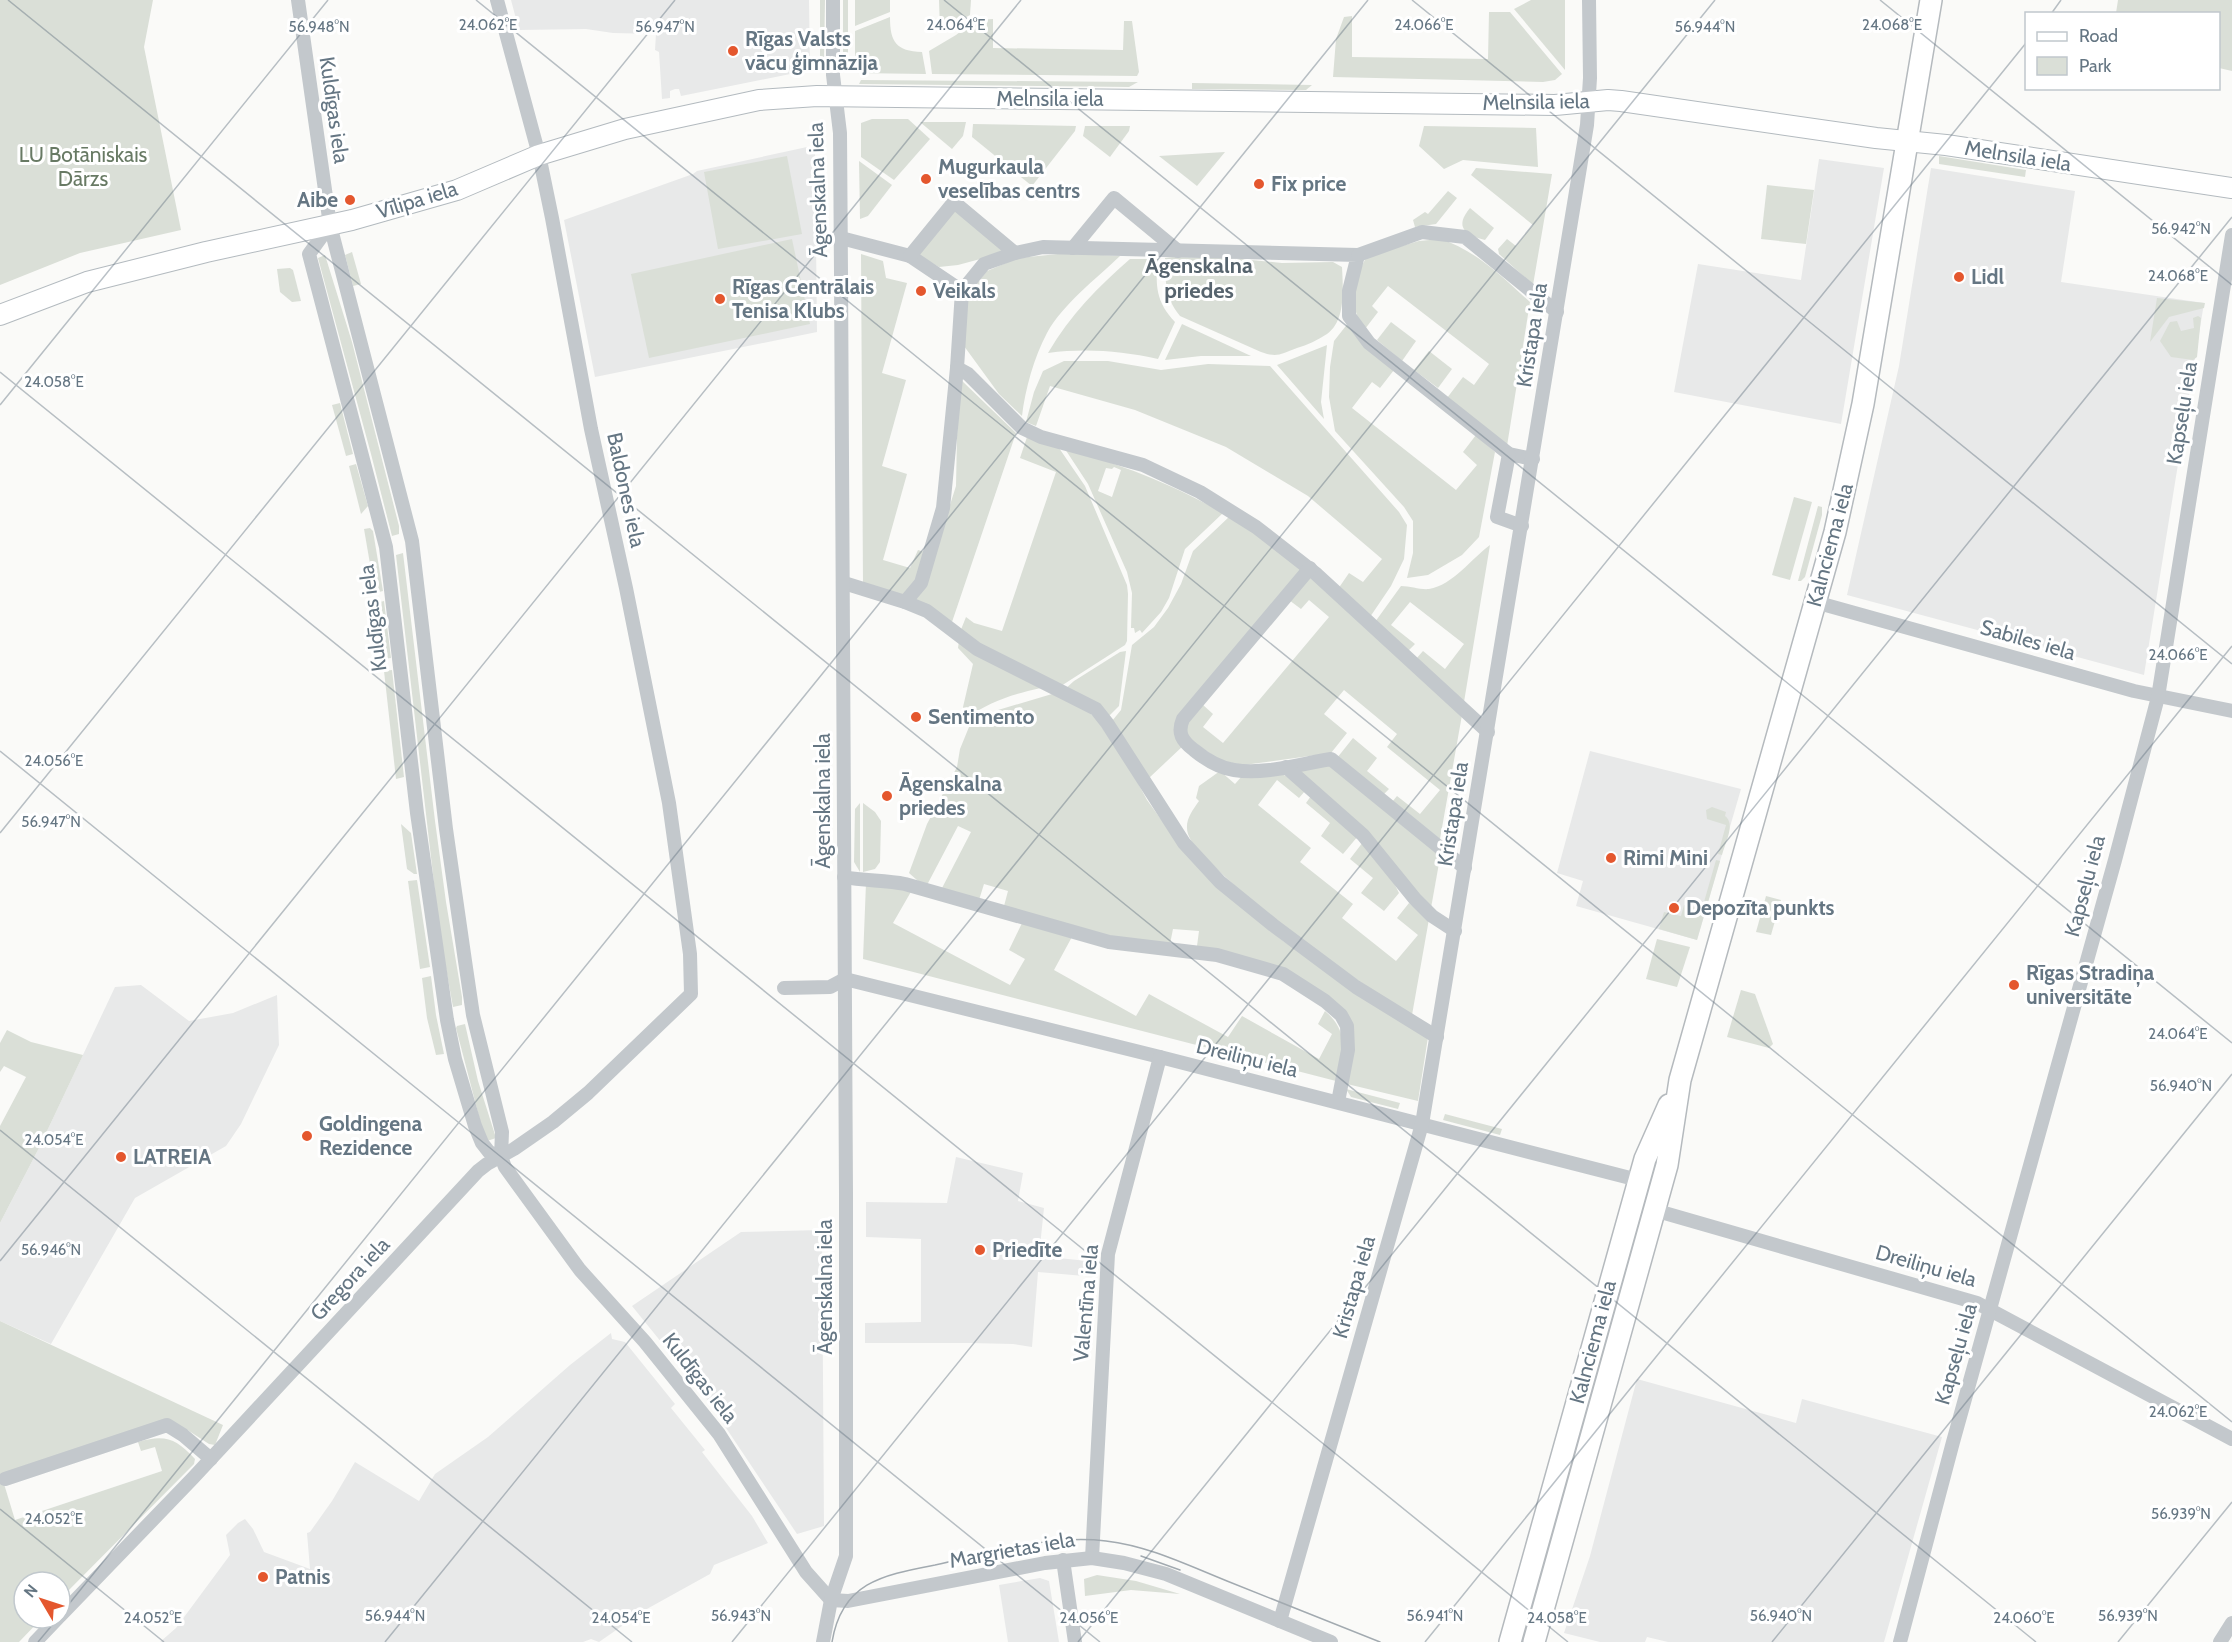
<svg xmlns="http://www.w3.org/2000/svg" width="2232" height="1642" font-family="Cabin,sans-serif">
	<rect width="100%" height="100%" fill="#fafaf8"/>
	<!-- built -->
	<g fill="#e8e9e9">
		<polygon points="511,0 809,0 810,70 681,96 679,89 675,89 670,91 670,98 662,99 659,52 655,50 656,34 613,33 586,29 519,30"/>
		<polygon points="807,147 815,148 817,332 595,377 564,220 693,174 697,171"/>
		<polygon points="1819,159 1884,168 1841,424 1674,392 1698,264 1801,280"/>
		<polygon points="1931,168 2075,191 2061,282 2204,303 2144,675 1847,595 1899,366"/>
		<polygon points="1590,751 1741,789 1697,940 1576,906 1583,881 1557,873"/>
		<polygon points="141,985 189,1021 233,1013 277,995 279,1045 241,1124 226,1146 135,1198 51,1344 0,1321 0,1223 39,1148 115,987"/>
		<polygon points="956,1157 1023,1173 1018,1201 1044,1208 1039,1256 1097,1262 1096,1277 1038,1272 1032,1347 1013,1344 970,1343 865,1343 865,1323 921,1322 921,1239 866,1237 866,1202 947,1203"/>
		<polygon points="822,1230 824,1526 797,1534 704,1395 632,1306 741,1232"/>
		<polygon points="611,1333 612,1339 625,1342 675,1404 671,1408 705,1450 702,1452 752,1516 768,1543 714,1565 710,1574 645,1610 599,1642 591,1639 583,1642 160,1642 176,1628 230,1555 226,1535 238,1523 245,1519 253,1529 264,1552 310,1569 307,1533 310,1532 332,1501 355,1462 419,1501 435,1474 488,1437 570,1365"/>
		<polygon points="1637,1379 1796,1423 1802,1399 1942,1437 1884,1642 1668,1642 1647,1637 1645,1642 1600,1642 1564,1633 1590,1556"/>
		<polygon points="1040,1578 1049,1581 1059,1642 1008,1642 999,1585"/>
	</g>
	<!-- green -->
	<g fill="#dadfd7" fill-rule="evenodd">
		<polygon points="0,0 153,0 144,47 181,230 80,253 0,285"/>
		<polygon points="820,0 825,0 824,58 820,59"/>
		<polygon points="843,0 848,0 848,69 843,68"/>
		<polygon points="855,0 890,0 890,12 855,26"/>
		<polygon points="939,0 971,0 970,15 940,31"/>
		<polygon points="1531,0 1565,0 1565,70 1514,9"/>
		<polygon points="2118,0 2232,0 2232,71 2219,68 2218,14 2116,13"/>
		<polygon points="1489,12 1510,12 1562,74 1555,80 1543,82 1333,77 1336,39 1344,17 1352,16 1352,57 1488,59"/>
		<path d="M890,17C890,42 896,51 922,52L926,74L855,73V31Z"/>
		<polygon points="993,19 993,48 1123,50 1124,21 1132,21 1139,72 1137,76 932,74 929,51 956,35 975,20"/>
		<polygon points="861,80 1138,82 1129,87 859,84"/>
		<polygon points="1192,83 1312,85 1306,90 1192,89"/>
		<polygon points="872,119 908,119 930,139 894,180 861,157 861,123"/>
		<polygon points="920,122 966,122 963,136 952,149"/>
		<polygon points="973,124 1076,126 1075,131 1032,186 972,137"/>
		<polygon points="1085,126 1130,126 1129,131 1110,157 1083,136"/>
		<polygon points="1424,126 1536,128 1538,167 1463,160 1444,169 1419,146"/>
		<polygon points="1225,152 1197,186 1159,156"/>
		<polygon points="787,156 802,234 718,249 704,172"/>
		<polygon points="1939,156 2026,170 2025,177 1939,164"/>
		<polygon points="859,161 892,185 868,216 860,219"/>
		<polygon points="1476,168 1552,174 1533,285 1499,254 1498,249 1507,239 1516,246 1533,225 1471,175"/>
		<polygon points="1767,185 1814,190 1806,244 1761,239"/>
		<polygon points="1448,191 1457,198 1436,224 1415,227 1413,220 1425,212 1428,214"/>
		<polygon points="956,205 1010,251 958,265 939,267 916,254"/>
		<path d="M1470,208L1494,228L1485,240C1465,235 1454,227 1470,208Z"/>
		<polygon points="792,239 810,324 649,358 631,274"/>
		<path d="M1440,239C1476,250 1502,277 1530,302L1507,446L1447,398L1463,377L1474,385L1489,364L1388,286L1372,306L1378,312L1365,329C1347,307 1354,279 1367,256L1419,241Z"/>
		<polygon points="352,252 361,284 353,286 345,255"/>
		<path d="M1068,253L1120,256C1096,279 1063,304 1047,333C1034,357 1025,390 1022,416L999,394L964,346L967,296L987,271L1018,258Z"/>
		<polygon points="861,254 883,261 886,278 907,283 882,373 906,380 882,466 907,474 883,560 910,568 918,550 928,553 917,583 903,598 863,584"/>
		<polygon points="325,255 352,342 399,526 399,534 392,536 371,454 318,258"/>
		<path d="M1173,257L1230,258L1282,263L1333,262L1342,267C1343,288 1346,321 1327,334C1318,340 1307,345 1297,348C1280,354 1278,358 1261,352L1180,316C1164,296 1166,283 1165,258Z"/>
		<path d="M1130,259H1158C1155,285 1156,302 1175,322L1158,359C1121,351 1086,348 1048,353C1070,315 1098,287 1130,259Z"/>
		<polygon points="290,268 293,270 301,301 292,302 280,292 277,269"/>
		<polygon points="2157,298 2205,303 2204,308 2169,317 2150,342"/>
		<polygon points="2198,316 2201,318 2197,357 2193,360 2171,357 2160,341 2170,322 2177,321 2181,331 2194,328 2193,318"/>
		<polygon points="1349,322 1394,370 1380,388 1372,382 1352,408 1456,490 1477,465 1463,452 1476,435 1495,452 1479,537 1462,555 1428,575 1407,578 1413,553 1413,521 1404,507 1335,431 1329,397 1330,367 1334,341"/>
		<polygon points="1391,322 1416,341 1402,361 1377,340"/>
		<polygon points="1182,324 1251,356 1201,356 1165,360"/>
		<polygon points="1327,345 1321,402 1324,419 1277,365"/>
		<polygon points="1429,351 1452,369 1438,388 1414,370"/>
		<polygon points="1064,361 1108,361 1161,370 1208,364 1270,366 1399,512 1407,525 1404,559 1391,586 1370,617 1338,589 1349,573 1363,582 1382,559 1308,496 1226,447 1135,410 1050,386 1036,426 1026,422 1034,392 1043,371"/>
		<polygon points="960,379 1016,433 952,622 912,602 925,584 956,486 957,436"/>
		<polygon points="340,403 353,454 346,456 332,405"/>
		<polygon points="1027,437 1059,448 1085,486 1127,585 1128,594 1127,641 1125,645 1061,686 980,646 960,632 966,617 974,623 1002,631 1056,472 1020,458"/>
		<path d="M1065,449C1123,465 1170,483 1223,513L1185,549L1169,598L1161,612L1142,633L1140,630L1135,633L1134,628H1131L1132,593L1127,572L1088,484ZM1114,467L1121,470L1112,497L1098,491L1106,468L1112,469Z"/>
		<polygon points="356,464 368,506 361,514 349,466"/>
		<polygon points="1794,497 1812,502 1790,580 1772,575"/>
		<polygon points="1818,506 1822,507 1822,515 1805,577 1801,581 1798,581"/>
		<polygon points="1230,516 1305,569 1185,709 1184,745 1149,778 1112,721 1121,710 1132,645 1154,627 1168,608 1181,584 1193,551"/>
		<polygon points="370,528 373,531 383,591 375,593 364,529"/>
		<path d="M1490,545L1464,702L1416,659L1423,651L1445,669L1464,644L1410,602L1391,625L1415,644L1408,651L1375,622L1401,586C1410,586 1421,590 1429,589C1453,585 1471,559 1490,545Z"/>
		<polygon points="403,553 435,821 446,902 462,997 462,1005 453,1007 440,935 396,555"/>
		<polygon points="1310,574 1462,715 1440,839 1392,802 1397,796 1420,814 1440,790 1387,747 1397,734 1344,690 1324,714 1347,733 1331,753 1244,765 1221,761 1188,738 1184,727 1202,704 1213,714 1203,727 1223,743 1329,617 1309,600 1301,609 1289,600"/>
		<polygon points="384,601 391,658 383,659 376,603"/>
		<path d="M959,641L1041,688C1010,695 991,701 965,719L963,707L973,664L958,648Z"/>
		<polygon points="1126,651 1119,706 1109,716 1064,690 1074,681 1120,652"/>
		<polygon points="392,670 404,777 396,779 384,671"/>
		<polygon points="1052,694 1083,708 1095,717 1132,772 1147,800 1173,836 1220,889 1283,941 1428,1037 1418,1101 1347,1084 1354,1041 1330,998 1220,952 1197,946 1199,931 1173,929 1170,944 1118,938 1004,906 1008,891 984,884 979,900 941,890 971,832 958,826 927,885 918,881 909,873 927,824 957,767 960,749 969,727 998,710"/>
		<polygon points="1353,738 1377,758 1367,771 1389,789 1383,795 1337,758"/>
		<polygon points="1331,763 1441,852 1431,908 1299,772"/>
		<path d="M1220,771L1235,784L1242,776L1279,773L1286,776L1305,791L1299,798L1277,780L1258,805L1311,848L1300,862L1353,904L1342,918L1396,961L1418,935L1397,918L1409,903L1429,919L1412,1015C1341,971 1270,922 1211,863C1204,855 1191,844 1188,834C1184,821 1192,811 1199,801L1196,798L1199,786Z"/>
		<polygon points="1311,796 1358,836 1343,854 1321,836 1330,823 1306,803"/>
		<polygon points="860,803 860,872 854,862 855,809"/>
		<polygon points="863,803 875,812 881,821 880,862 875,869 863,872"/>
		<path d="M1712,807L1726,812L1725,816C1736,824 1725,843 1722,855L1718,854L1726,825L1707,819L1706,810Z"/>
		<polygon points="401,824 411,833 417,874 414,874 407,869"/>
		<polygon points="1363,842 1392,879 1399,893 1384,911 1361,893 1373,878 1350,859"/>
		<polygon points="1716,860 1720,861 1697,940 1659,929 1664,912 1681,916 1684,905 1702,909"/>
		<polygon points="417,880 430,967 420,969 408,881"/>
		<path d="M866,883L912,890L893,923L1010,985L1025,959L1009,950L1023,921L1073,935L1054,970L1136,1016L1149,994L1228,1037L1242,1016L1319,1059L1332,1034L1318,1024L1325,1011C1351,1033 1341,1052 1336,1081L863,959Z"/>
		<polygon points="1766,896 1781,900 1771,935 1756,932"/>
		<polygon points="1657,939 1690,947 1677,987 1646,979"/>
		<polygon points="431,976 436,1015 444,1054 436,1055 427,1018 422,978"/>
		<polygon points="1741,990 1755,994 1773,1044 1769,1048 1727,1037"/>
		<polygon points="465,1024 478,1081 496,1138 487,1141 483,1132 456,1028 457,1026"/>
		<polygon points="7,1030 31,1042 83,1055 39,1148 0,1223 0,1126 26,1077 4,1066 0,1072 0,1043"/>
		<polygon points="1346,1089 1400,1103 1398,1109 1351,1097"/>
		<polygon points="1445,1114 1502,1129 1500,1135 1443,1120"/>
		<path d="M0,1321L223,1425L215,1445L209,1444L186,1429L99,1441L1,1474L15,1520L162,1471L155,1447L141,1451L138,1442C166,1434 176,1439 195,1459L194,1464L60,1599V1582H24V1618H42L19,1642H0Z"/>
		<polygon points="1097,1575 1136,1581 1180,1594 1131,1590 1085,1596 1084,1579"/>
	</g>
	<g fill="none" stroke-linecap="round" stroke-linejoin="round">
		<defs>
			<polyline id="secondary" points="0,315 87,282 206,252 352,220 457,190 539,155 625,129 759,100 817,96 1555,105 1608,100 1621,101 1876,138 1946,145 2232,188"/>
			<g id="primary">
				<polyline points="1510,1642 1645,1159 1669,1105"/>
				<polyline points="1534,1642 1667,1165 1680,1080 1835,532 1863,404 1931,0"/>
			</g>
		</defs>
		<!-- secondary casing -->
		<use href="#secondary" stroke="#b3babf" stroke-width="22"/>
		<!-- primary casing -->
		<use href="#primary" stroke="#b5babe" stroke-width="24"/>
		<!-- street -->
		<g stroke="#c3c8cc" stroke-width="14">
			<polyline points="298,0 330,225 412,541 446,829 465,961 473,1015 502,1132 501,1157 505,1167 580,1270 645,1342 719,1434 806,1572 831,1600"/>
			<polyline points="330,225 309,254 386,547 417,813 447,1020 455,1059 475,1126 482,1143 489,1152 501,1157"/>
			<polyline points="841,238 910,256 962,291 957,368 968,374 1022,428 1041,437 1143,465 1200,492 1256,527 1315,573 1488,732"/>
			<polyline points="1073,248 1114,198 1178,251"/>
			<polyline points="1015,253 1043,247 1358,255 1349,291 1349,316 1369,343 1509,454 1533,459"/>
			<polyline points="1358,255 1422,232 1465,237 1557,312"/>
			<polyline points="910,256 954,202 1015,253 984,264 962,291"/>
			<polyline points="1509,454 1497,517 1522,526"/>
			<path d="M1310,568L1183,719C1177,733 1182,741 1194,750C1205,759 1219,768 1234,770C1265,775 1300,764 1331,759L1465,868"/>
			<polyline points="844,583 905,602 927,611 977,649 1096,709 1107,723 1184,843 1220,882 1273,925 1356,987 1437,1037"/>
			<polyline points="905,602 921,583 943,508 957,368"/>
			<polyline points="1815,602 2134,691 2232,711"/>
			<polyline points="1286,767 1363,835 1415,899 1432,916 1455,931"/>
			<path d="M844,877C864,881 885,880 905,884L1109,942L1217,955L1283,974L1325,1001L1341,1015L1347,1026L1348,1050L1338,1102"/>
			<polyline points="845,979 1160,1057 1638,1180"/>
			<polyline points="784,988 830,987 845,979"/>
			<polyline points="1654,1210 1977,1303 2232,1439"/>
			<polyline points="5,1479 167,1425 183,1435 211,1459"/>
			<polyline points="1092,1558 1108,1254 1160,1057"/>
			<polyline points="1063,1560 1075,1642"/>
			<polyline points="831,1600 848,1601 1045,1563 1092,1558 1124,1563 1166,1574 1331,1642"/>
			<polyline points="60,1616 193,1478 478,1171 487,1164 514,1149 553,1122 588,1093 691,994 690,954 669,803 626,588 591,429 552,218 539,155 497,0"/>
			<polyline points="1280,1621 1422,1124 1587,125 1590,78 1589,0"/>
			<polyline points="35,1642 58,1618"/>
			<polyline points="823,1642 831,1600 846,1556 846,1193 841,274 840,133 833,75 833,0"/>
			<polyline points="1900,1642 1953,1442 2115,860 2158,697 2232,235"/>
			<polyline points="2220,1642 2232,1623"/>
		</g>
		<!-- secondary -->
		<use href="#secondary" stroke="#fff" stroke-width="20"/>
		<!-- primary -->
		<use href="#primary" stroke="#fff" stroke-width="21"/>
		<!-- tram -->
		<g stroke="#a2aab0" stroke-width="1.5">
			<polyline points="1141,1556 1180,1570"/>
			<path d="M832,1642C842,1582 883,1575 935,1565C990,1553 1050,1534 1106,1541C1149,1546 1187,1565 1227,1581C1278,1601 1329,1622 1380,1642"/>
		</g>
	</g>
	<!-- ticks -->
	<path fill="none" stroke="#657683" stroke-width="1.5" stroke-opacity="0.45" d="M8,0L2036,1642M476,0L2232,1422M944,0L2232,1043M1412,0L2232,664M1880,0L2232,285M2051,14L2061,0M0,372L1568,1642M0,405L328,0M0,751L1100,1642M0,833L675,0M0,1130L632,1642M0,1261L1021,0M0,1509L164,1642M60,1615L1368,0M38,1642L58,1618M385,1642L1715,0M732,1642L2026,43M1078,1642L2232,217M1425,1642L2232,646M1772,1642L2232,1074M2118,1642L2232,1502"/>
	<!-- markers -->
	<g fill="#e4572e" stroke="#fff" stroke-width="2">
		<circle cx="733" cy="51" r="6"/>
		<circle cx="926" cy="179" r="6"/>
		<circle cx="1259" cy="184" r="6"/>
		<circle cx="350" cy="200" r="6"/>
		<circle cx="1959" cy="277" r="6"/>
		<circle cx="921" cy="291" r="6"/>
		<circle cx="720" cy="299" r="6"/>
		<circle cx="916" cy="717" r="6"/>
		<circle cx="887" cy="796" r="6"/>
		<circle cx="1611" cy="858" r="6"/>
		<circle cx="1674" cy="908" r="6"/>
		<circle cx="2014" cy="985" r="6"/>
		<circle cx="307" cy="1136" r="6"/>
		<circle cx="121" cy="1157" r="6"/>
		<circle cx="980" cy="1250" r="6"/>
		<circle cx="263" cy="1577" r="6"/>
	</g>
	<g text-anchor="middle" stroke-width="6" stroke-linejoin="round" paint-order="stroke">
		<!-- poi labels -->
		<g font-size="21" font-weight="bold" fill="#657683" stroke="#fff" text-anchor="start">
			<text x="745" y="46">Rīgas Valsts<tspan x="745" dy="24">vācu ģimnāzija</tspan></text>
			<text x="938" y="174">Mugurkaula<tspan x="938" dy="24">veselības centrs</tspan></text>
			<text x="1271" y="191">Fix price</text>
			<text x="338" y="207" text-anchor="end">Aibe</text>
			<text x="1971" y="284">Lidl</text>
			<text x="732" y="294">Rīgas Centrālais<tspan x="732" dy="24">Tenisa Klubs</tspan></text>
			<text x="933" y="298">Veikals</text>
			<text x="928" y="724">Sentimento</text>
			<text x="899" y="791">Āgenskalna<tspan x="899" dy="24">priedes</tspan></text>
			<text x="1623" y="865">Rimi Mini</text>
			<text x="1686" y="915">Depozīta punkts</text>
			<text x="2026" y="980">Rīgas Stradiņa<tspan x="2026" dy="24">universitāte</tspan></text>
			<text x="319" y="1131">Goldingena<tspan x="319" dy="24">Rezidence</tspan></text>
			<text x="133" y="1164">LATREIA</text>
			<text x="992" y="1257">Priedīte</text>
			<text x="275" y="1584">Patnis</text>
		</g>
		<!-- street labels -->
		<g font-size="21" fill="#657683" stroke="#fff">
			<text x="1050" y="106">Melnsila iela</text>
			<text transform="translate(1536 102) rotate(-1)" y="7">Melnsila iela</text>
			<text transform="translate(334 110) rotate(82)" y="7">Kuldīgas iela</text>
			<text transform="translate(2018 156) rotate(9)" y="7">Melnsila iela</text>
			<text transform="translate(818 190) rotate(-92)" y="7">Āgenskalna iela</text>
			<text transform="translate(417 200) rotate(-17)" y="7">Vīlipa iela</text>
			<text transform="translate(1532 335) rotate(-81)" y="7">Kristapa iela</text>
			<text transform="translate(2182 413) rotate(-81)" y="7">Kapseļu iela</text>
			<text transform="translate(626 490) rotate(78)" y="7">Baldones iela</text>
			<text transform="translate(1830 545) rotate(-75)" y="7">Kalnciema iela</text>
			<text transform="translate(373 618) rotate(-97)" y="7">Kuldīgas iela</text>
			<text transform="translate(2028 640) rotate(16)" y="7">Sabiles iela</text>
			<text transform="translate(823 801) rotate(-90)" y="7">Āgenskalna iela</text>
			<text transform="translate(1453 814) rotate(-81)" y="7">Kristapa iela</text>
			<text transform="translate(2085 886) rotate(-75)" y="7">Kapseļu iela</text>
			<text transform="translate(1247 1058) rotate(14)" y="7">Dreiliņu iela</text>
			<text transform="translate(1926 1266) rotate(16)" y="7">Dreiliņu iela</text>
			<text transform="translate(350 1279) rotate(-47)" y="7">Gregora iela</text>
			<text transform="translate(825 1287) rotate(-90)" y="7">Āgenskalna iela</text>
			<text transform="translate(1354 1287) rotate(-74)" y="7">Kristapa iela</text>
			<text transform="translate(1086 1303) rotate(-85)" y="7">Valentīna iela</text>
			<text transform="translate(1593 1342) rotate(-75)" y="7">Kalnciema iela</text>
			<text transform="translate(1956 1354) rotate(-74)" y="7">Kapseļu iela</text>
			<text transform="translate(700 1378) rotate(52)" y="7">Kuldīgas iela</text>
			<text transform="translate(1012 1550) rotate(-10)" y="7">Margrietas iela</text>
		</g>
		<!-- park labels -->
		<g font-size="21" fill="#687a64" stroke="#fff">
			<text x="83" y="162">LU Botāniskais<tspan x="83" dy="24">Dārzs</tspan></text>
		</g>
		<!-- neighbourhood labels -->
		<g font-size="22" font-weight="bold" fill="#57646e" stroke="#fff">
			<text x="1199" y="273">Āgenskalna<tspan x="1199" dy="25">priedes</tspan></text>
		</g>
	</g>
	<g font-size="15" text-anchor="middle" fill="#657683" stroke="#fff" stroke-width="6" stroke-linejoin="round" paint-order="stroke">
		<text x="488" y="30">24.062°E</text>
		<text x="956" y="30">24.064°E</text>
		<text x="1424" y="30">24.066°E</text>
		<text x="1892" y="30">24.068°E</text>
		<text x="319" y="32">56.948°N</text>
		<text x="665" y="32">56.947°N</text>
		<text x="1705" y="32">56.944°N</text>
		<text x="2181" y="234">56.942°N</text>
		<text x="2178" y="281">24.068°E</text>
		<text x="54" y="387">24.058°E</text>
		<text x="2178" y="660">24.066°E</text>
		<text x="54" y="766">24.056°E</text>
		<text x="51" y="827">56.947°N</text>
		<text x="2178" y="1039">24.064°E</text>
		<text x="2181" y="1091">56.940°N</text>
		<text x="54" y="1145">24.054°E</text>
		<text x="51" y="1255">56.946°N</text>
		<text x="2178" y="1417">24.062°E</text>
		<text x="2181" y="1519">56.939°N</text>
		<text x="54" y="1524">24.052°E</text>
		<text x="395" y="1621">56.944°N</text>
		<text x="741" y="1621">56.943°N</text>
		<text x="1435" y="1621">56.941°N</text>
		<text x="1781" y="1621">56.940°N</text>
		<text x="2128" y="1621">56.939°N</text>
		<text x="153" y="1623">24.052°E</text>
		<text x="621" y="1623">24.054°E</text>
		<text x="1089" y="1623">24.056°E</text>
		<text x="1557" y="1623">24.058°E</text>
		<text x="2024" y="1623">24.060°E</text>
	</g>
	<!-- legend -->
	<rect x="2025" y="12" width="195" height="78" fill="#ffffff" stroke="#c1c8cd" stroke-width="1.5"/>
	<rect x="2037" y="32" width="30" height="9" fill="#ffffff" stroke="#c1c8cd" stroke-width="1.5"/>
	<text x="2079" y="42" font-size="18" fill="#657683">Road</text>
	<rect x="2037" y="57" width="30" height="18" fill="#dadfd7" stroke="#c1c8cd" stroke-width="1.5"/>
	<text x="2079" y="72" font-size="18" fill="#657683">Park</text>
	<!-- north arrow -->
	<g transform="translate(42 1600) rotate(309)"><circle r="28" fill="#ffffff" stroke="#c1c8cd" stroke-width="1.5"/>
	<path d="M0-4.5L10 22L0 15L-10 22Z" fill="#e4572e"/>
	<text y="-9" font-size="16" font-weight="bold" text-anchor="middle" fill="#657683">N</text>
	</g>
</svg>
